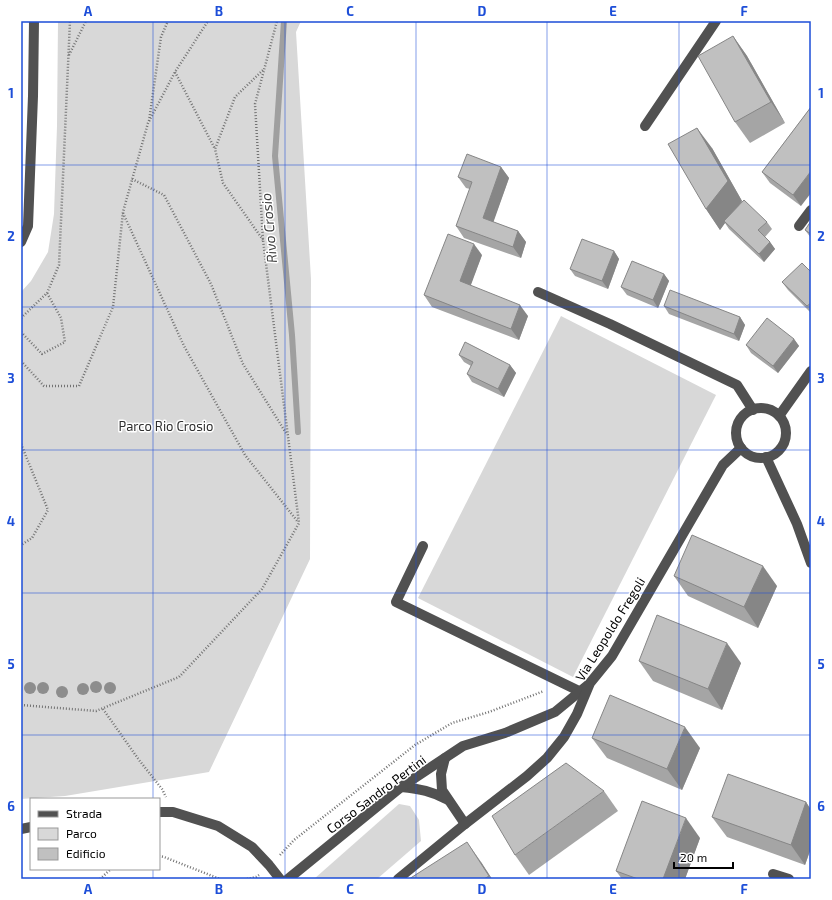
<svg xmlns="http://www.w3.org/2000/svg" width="832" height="900" font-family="'Exo 2',sans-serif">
	<rect width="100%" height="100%" fill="#fff"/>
	<!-- green -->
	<g fill="#d8d8d8">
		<polygon points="58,21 301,21 296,32 311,279 310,559 209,772 65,796 21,799 21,292 31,281 48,252 54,214 57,126"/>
		<polygon points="561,316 716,395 573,677 418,598"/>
		<polygon points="399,804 410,806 419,820 421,841 377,879 314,879"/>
	</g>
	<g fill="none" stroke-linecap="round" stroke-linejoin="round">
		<!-- stream -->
		<polyline stroke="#9f9f9f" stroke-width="6" points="284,21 275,156 292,335 298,432"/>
		<!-- path -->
		<g stroke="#737373" stroke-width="2.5" stroke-dasharray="1 2" stroke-linecap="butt">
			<polyline points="69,55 86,21"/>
			<polyline points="175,72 215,149"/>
			<polyline points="149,121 161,37 168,21"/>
			<polyline points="132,179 164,195 211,284 243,364 286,433"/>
			<polyline points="123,213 184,346 245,455 298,522"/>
			<polyline points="263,240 223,183 215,149 235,97 263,70"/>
			<polyline points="21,318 47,293 59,265 70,21"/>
			<polyline points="21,332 42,354 65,342 61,318 47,293"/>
			<polyline points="21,361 44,386 79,386 113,307 123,212 148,123 175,72 208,21"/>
			<polyline points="21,444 48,510 32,538 21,545"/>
			<polyline points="21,705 96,711 179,677 262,589 299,523 263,240 255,104 277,21"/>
			<polyline points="103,709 139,760 162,789 166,797"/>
			<polyline points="280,855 294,840 415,745 452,723 489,712 544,691"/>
			<polyline points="159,856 164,857 220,879"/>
			<polyline points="100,879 111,869"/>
			<polyline points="247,879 256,877 259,875"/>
		</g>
		<!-- minor -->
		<g stroke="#515151" stroke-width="10">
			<polyline points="645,126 716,21"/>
			<polyline points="799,226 811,210"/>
			<polyline points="21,242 28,226 33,96 34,21"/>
			<polyline points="538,292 610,324 737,385 753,410"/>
			<circle cx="761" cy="433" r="25"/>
			<polyline points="779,416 811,371"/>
			<polyline points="766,457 797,524 811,563"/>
			<polyline points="423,546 396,602 579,691"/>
			<polyline points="445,758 441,774 442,790 465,824"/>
			<path d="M401,787C420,789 432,791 448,800"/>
			<polyline points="159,812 173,812 218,826 252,847 269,865 280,879"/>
			<polyline points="21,829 31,827"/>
			<polyline points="773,874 789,879"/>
			<polyline points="288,879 401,787 463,746 505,733 555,712 589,684"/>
			<polyline points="398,879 465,824 527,776 547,758 564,737 577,714 590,683 612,656 723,465 741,448"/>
		</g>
	</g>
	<!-- trees -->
	<g fill="#8d8d8d">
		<circle cx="96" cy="687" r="6"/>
		<circle cx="30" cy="688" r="6"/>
		<circle cx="43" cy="688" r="6"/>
		<circle cx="110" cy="688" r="6"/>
		<circle cx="83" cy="689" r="6"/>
		<circle cx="62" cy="692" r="6"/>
	</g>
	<!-- wall -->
	<g fill="#a5a5a5">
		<polygon points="733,36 747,56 785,123 750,143 735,122"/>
		<polygon points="811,107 801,206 770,183 762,172"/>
		<polygon points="712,148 742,201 739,205 767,222 772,229 765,237 770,242 775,249 764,262 729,229 725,223 720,230 706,209"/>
		<polygon points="501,167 509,178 493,222 518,231 526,242 521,258 464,238 456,226 470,189 466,188 458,177"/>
		<polygon points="811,221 811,238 805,230"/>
		<polygon points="614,251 619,259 608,289 575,276 570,269"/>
		<polygon points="482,255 470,286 528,316 519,340 432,307 424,295"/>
		<polygon points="811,272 811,313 788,290 782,282"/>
		<polygon points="664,274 669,281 658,308 627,295 621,287"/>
		<polygon points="664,306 740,317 745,325 739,341 669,314"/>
		<polygon points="794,339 799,346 778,373 751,353 746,345"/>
		<polygon points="459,355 510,365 516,373 504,397 472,382 467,374 471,366 464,362"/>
		<polygon points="674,576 777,586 758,628 688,596"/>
		<polygon points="639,661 741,663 722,710 653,681"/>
		<polygon points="592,738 700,748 682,790 607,758"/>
		<polygon points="604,791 618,811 529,875 515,855"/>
		<polygon points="806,802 811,810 811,848 805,865 727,837 712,817"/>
		<polygon points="700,838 685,879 622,879 616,871"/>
		<polygon points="481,862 492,879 409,879"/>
	</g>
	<!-- shaded-wall -->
	<g fill="#868686">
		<polygon points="733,36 747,56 785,123 771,102"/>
		<polygon points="697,128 712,148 742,201 726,223 724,221 725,223 720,230 706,209"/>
		<polygon points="501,167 509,178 491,229 483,218"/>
		<polygon points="811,171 811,193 801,206 793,195"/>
		<polygon points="518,231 526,242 521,258 513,247"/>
		<polygon points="770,242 775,249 764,262 759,254"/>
		<polygon points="474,244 482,255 468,293 460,281"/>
		<polygon points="614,251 619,259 608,289 602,281"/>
		<polygon points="664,274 669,281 658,308 653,300"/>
		<polygon points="520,305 528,316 519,340 511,329"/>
		<polygon points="740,317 745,325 739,341 734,334"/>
		<polygon points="794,339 799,346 778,373 773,366"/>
		<polygon points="510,365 516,373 504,397 498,389"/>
		<polygon points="763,566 777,586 758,628 744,607"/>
		<polygon points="727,643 741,663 722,710 708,689"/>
		<polygon points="685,727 700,748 682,790 667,769"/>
		<polygon points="806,802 811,810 811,848 805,865 791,845"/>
		<polygon points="686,818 700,838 685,879 663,879"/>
		<polygon points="467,842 481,862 492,879 491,879 489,876"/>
	</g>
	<!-- building -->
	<g fill="#c0c0c0" stroke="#868686">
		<polygon points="733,36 771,102 735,122 698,56"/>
		<polygon points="811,107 811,171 793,195 762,172"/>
		<polygon points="697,128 728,181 706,209 668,144"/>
		<polygon points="467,154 501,167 483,218 518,231 513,247 456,226 472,182 458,177"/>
		<polygon points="744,200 767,222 758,230 770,242 759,254 724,221"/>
		<polygon points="811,221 811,234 805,230"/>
		<polygon points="448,234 474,244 460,281 520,305 511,329 424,295"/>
		<polygon points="582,239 614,251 602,281 570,269"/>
		<polygon points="632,261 664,274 653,300 621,287"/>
		<polygon points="802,263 811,272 811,303 807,306 782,282"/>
		<polygon points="670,290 740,317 734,334 664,306"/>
		<polygon points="767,318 794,339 773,366 746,345"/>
		<polygon points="465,342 510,365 498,389 467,374 473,362 459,355"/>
		<polygon points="692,535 763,566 744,607 674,576"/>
		<polygon points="657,615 727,643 708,689 639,661"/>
		<polygon points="610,695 685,727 667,769 592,738"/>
		<polygon points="566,763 604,791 515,855 492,816"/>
		<polygon points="728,774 806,802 791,845 712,817"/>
		<polygon points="642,801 686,818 663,879 638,879 616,871"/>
		<polygon points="467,842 489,876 484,879 409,879"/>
	</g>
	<!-- grid -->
	<path fill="none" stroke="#1d4ed8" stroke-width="1" stroke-opacity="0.55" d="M153,21V799M285,21V879M416,21V879M547,21V879M679,21V879M21,165H811M21,307H811M21,450H811M21,593H811M21,735H811M153,869V879"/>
	<g text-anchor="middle" stroke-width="3" stroke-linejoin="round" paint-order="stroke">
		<!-- park labels -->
		<g font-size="13" fill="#2f2f2f" stroke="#fff">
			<text x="166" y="431">Parco Rio Crosio</text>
		</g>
		<!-- street labels -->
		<g font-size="13" fill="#000" stroke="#fff">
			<text transform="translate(610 629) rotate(-58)" y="5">Via Leopoldo Fregoli</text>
			<text transform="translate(376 794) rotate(-37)" y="5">Corso Sandro Pertini</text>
		</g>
		<!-- water labels -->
		<g font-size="14" font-style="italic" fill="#404040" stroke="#fff">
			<text transform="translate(269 228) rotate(-95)" y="5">Rivo Crosio</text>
		</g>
	</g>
	<!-- border -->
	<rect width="832" height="900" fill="none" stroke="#ffffff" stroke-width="44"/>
	<!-- legend -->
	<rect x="30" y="798" width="130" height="72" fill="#ffffff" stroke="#999999"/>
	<rect x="38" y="811" width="20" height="6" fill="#515151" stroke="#999999"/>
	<text x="66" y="818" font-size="12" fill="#000000">Strada</text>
	<rect x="38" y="828" width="20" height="12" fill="#d8d8d8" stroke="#999999"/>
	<text x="66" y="838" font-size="12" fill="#000000">Parco</text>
	<rect x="38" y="848" width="20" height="12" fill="#c0c0c0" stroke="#999999"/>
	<text x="66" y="858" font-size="12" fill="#000000">Edificio</text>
	<!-- scale -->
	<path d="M674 862v6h59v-6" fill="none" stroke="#000000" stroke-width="2"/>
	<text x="680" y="862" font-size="12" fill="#000000" stroke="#ffffff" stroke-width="3" paint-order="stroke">20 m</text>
	<rect x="22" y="22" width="788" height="856" fill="none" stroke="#1d4ed8" stroke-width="1.5"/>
	<g font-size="13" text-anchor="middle" font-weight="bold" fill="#1d4ed8">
		<text x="88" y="16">A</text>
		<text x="219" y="16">B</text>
		<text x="350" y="16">C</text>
		<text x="482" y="16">D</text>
		<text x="613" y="16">E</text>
		<text x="744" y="16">F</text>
		<text x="11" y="98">1</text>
		<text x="821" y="98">1</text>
		<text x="11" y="241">2</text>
		<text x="821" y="241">2</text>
		<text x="11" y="383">3</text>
		<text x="821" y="383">3</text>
		<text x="11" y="526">4</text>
		<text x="821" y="526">4</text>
		<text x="11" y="669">5</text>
		<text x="821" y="669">5</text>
		<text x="11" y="811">6</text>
		<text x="821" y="811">6</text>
		<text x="88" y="894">A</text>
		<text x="219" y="894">B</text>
		<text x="350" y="894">C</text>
		<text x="482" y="894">D</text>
		<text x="613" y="894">E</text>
		<text x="744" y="894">F</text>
	</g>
</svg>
